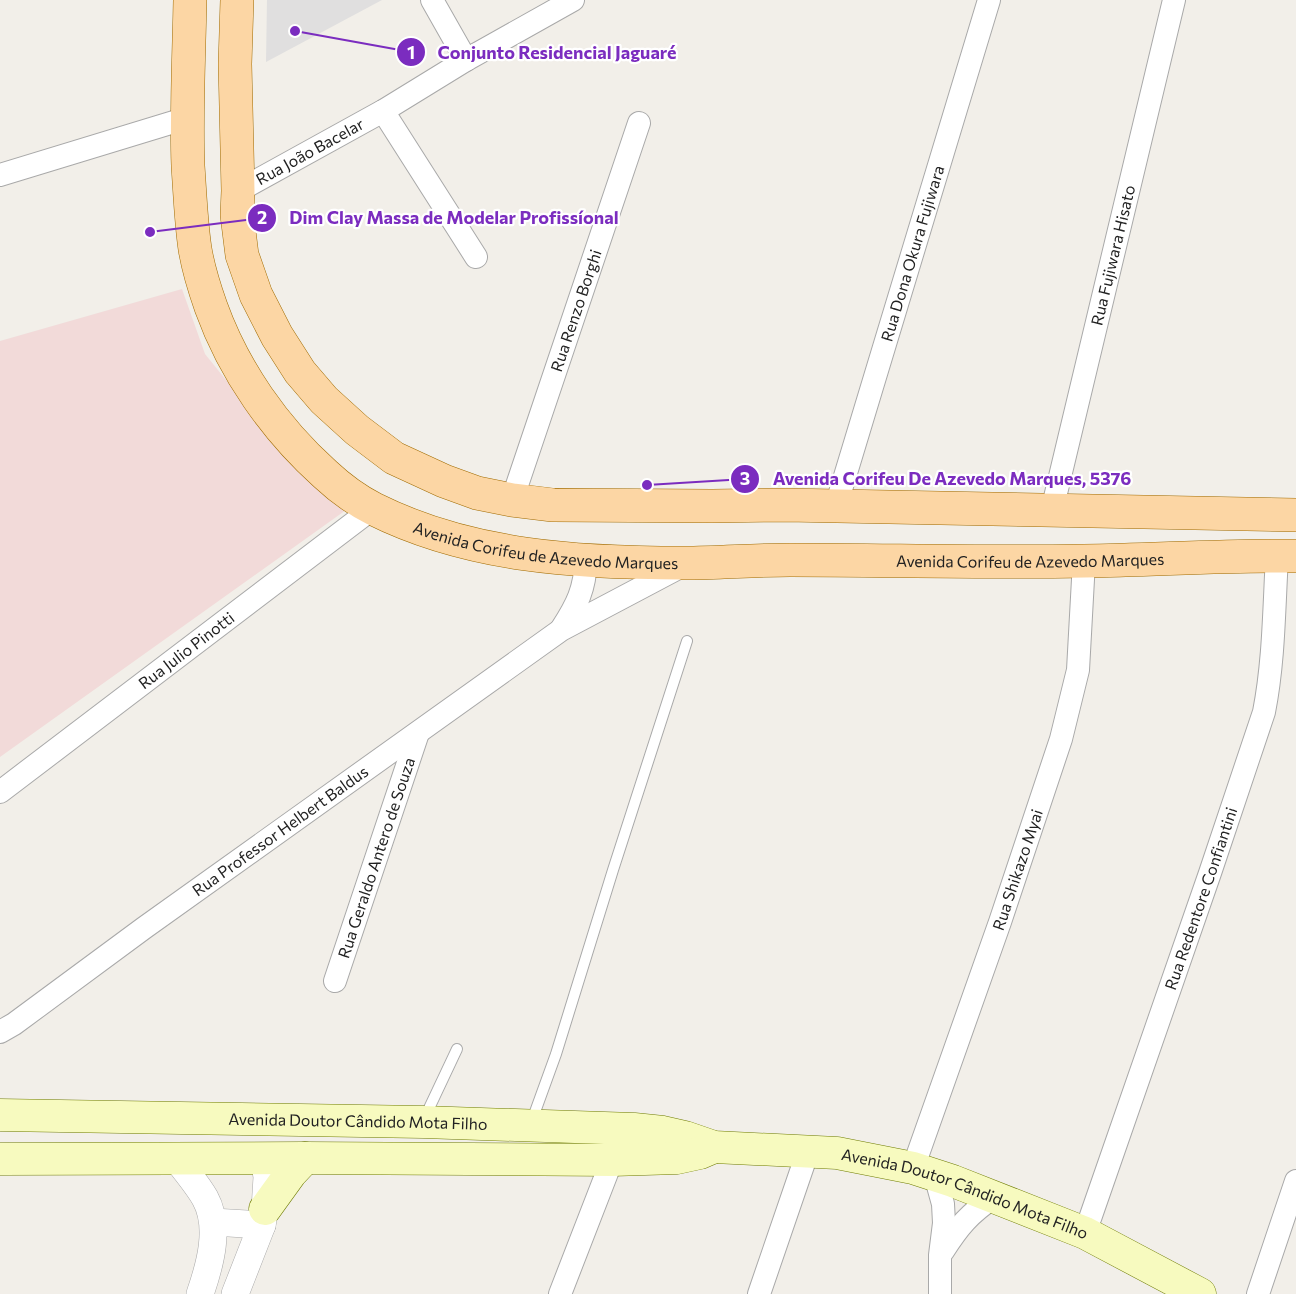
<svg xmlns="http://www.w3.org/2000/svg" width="1296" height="1294" font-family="Commissioner,sans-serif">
	<rect width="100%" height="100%" fill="#f2efe9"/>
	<!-- residential -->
	<polygon fill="#e0dfdf" points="267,0 382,0 266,62"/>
	<!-- commercial -->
	<polygon fill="#f2dad9" points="182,289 205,354 281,448 346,510 0,757 0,341"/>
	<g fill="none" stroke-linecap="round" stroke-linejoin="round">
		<defs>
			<g id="service">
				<polyline points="424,1119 457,1049"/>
				<polyline points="531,1123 556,1054 613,870 687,641"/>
			</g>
			<g id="minor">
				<polyline points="432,0 466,60"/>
				<polyline points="383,111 476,257"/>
				<polyline points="0,175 187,118"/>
				<path id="s1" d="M238,191L383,111L466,60L573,0"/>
				<path id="s2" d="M512,500L639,123"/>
				<path id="s3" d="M836,506L989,0"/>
				<path id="s4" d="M1052,510L1174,0"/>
				<path d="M562,628C577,605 585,589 586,560"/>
				<path id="s5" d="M0,792L372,509"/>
				<path id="s6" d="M335,981L418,733"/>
				<path id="s7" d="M0,1032L14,1024L144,928L561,630L684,565"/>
				<path id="s8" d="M913,1168L1000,922L1061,739L1078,670L1084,561"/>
				<polyline points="935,1175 943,1204 944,1223 940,1255 940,1294"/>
				<path id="s9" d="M1085,1233L1210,873L1264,712C1274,661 1274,608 1277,556"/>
				<path d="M943,1251C959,1226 969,1214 994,1197"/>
				<polyline points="560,1294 612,1160"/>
				<polyline points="759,1294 808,1151"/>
				<polyline points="1258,1294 1296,1181"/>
			</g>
			<g id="tertiary">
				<path d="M177,1159C186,1172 197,1184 205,1198C221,1227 210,1265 200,1294"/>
				<polyline points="213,1222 262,1225"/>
				<polyline points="235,1294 262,1225 265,1209 267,1177 264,1158"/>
			</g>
			<g id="secondary">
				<path id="s10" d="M0,1115L423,1122L634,1129L663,1132L685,1137L714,1147L837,1153L913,1168L953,1181L1085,1233L1200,1294"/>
				<polyline points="0,1159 305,1158 612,1160 677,1158 700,1153 714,1147"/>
				<polyline points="265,1209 291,1173 305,1158"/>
			</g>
			<g id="primary">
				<path id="s11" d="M190,0C189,56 186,111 188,166C190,194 191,222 195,249C198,267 205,290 211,307C234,371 275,429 325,474C340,488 356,500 374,509C470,557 579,563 684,563C719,563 754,560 790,560C888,560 986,563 1084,561C1155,560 1226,555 1296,556"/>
				<polyline points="237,0 235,64 238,191 237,215 242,255 256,295 277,336 300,372 324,400 357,430 394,458 444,481 477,493 512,500 553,505 712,506 786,505 1296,515"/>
			</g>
		</defs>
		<!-- service casing -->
		<use href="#service" stroke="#a9a9a9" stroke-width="12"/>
		<!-- minor casing -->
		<use href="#minor" stroke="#a9a9a9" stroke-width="24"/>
		<!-- tertiary casing -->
		<use href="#tertiary" stroke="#a9a9a9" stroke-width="28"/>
		<!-- secondary casing -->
		<use href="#secondary" stroke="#707d05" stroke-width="33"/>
		<!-- primary casing -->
		<use href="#primary" stroke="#a06b00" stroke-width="34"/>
		<!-- service -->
		<use href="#service" stroke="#fff" stroke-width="10"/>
		<!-- minor -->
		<use href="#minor" stroke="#fff" stroke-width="22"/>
		<!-- tertiary -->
		<use href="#tertiary" stroke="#fff" stroke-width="27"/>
		<!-- secondary -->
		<use href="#secondary" stroke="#f7fabf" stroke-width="32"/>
		<!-- primary -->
		<use href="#primary" stroke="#fcd6a4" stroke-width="33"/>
	</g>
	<g text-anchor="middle" stroke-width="4.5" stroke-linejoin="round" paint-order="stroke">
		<!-- street labels -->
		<g font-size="16" fill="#222" stroke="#fff">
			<text dy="6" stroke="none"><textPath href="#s1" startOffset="82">Rua João Bacelar</textPath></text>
			<text dy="6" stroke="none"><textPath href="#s3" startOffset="264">Rua Dona Okura Fujiwara</textPath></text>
			<text dy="6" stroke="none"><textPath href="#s4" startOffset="262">Rua Fujiwara Hisato</textPath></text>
			<text dy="6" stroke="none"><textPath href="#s2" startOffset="200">Rua Renzo Borghi</textPath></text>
			<text dy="6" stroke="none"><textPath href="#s11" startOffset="752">Avenida Corifeu de Azevedo Marques</textPath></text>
			<text dy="6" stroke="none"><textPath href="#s11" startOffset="1238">Avenida Corifeu de Azevedo Marques</textPath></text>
			<text dy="6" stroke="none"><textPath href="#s5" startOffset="234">Rua Julio Pinotti</textPath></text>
			<text dy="6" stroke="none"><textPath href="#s7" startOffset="345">Rua Professor Helbert Baldus</textPath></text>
			<text dy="6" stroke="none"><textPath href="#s6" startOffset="130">Rua Geraldo Antero de Souza</textPath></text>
			<text dy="6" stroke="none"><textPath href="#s8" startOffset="316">Rua Shikazo Myai</textPath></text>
			<text dy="6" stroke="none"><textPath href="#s9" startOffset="354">Rua Redentore Confiantini</textPath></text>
			<text dy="6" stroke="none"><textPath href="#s10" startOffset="358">Avenida Doutor Cândido Mota Filho</textPath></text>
			<text dy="6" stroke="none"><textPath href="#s10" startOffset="974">Avenida Doutor Cândido Mota Filho</textPath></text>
		</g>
	</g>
	<!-- callouts -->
	<path fill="none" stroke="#7b2cbf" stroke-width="2" d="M295 31L411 52M150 232L262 218M647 485L745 479"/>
	<g fill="#7b2cbf" stroke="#fff" stroke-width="2">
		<circle cx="295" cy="31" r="6"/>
		<circle cx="150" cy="232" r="6"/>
		<circle cx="647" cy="485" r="6"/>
		<circle cx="411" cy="52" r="15"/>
		<circle cx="262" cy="218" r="15"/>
		<circle cx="745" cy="479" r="15"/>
	</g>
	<g font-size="18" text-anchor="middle" font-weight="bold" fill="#fff">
		<text x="411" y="59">1</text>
		<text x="262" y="224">2</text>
		<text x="745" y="485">3</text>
	</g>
	<g font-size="18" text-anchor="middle" font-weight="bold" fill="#7b2cbf" stroke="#fff" stroke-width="4.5" stroke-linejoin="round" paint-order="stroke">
		<text x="557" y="59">Conjunto Residencial Jaguaré</text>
		<text x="454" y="224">Dim Clay Massa de Modelar Profissíonal</text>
		<text x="952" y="485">Avenida Corifeu De Azevedo Marques, 5376</text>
	</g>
</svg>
